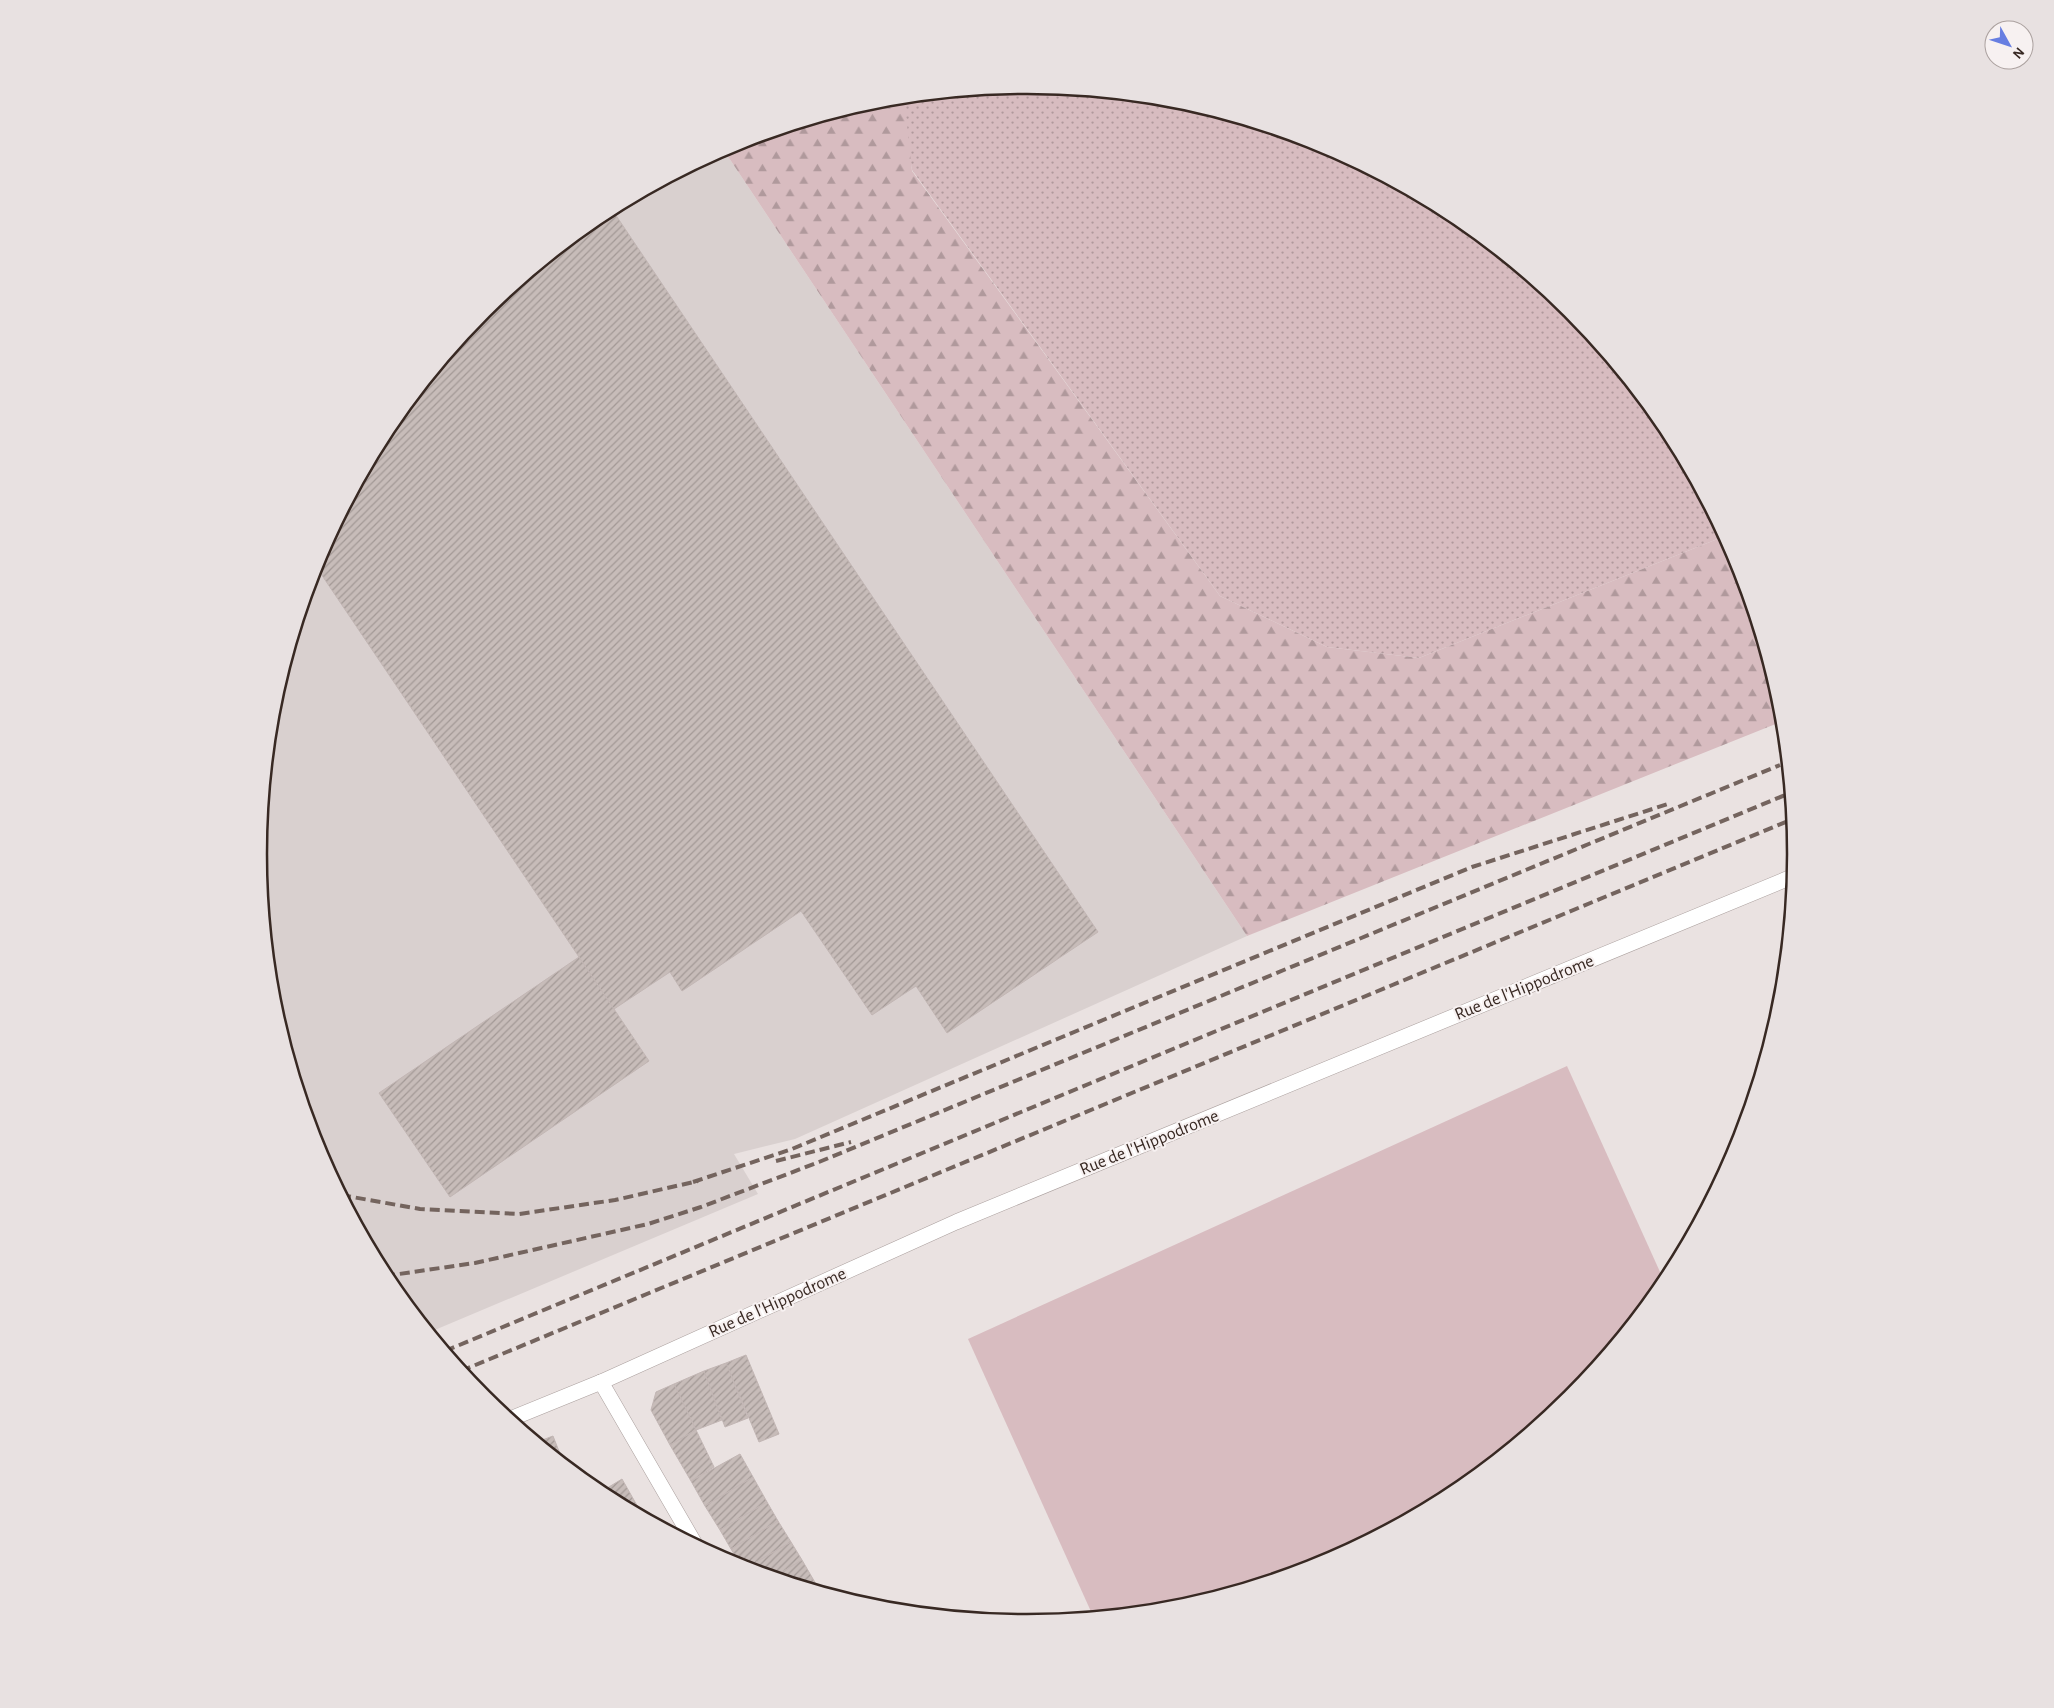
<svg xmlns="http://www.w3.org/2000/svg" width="2054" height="1708" font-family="'Alegreya Sans',sans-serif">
	<defs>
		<pattern id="grass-dots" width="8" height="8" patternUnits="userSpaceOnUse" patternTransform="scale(1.25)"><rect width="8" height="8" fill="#d8bcc0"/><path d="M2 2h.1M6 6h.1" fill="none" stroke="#b0999c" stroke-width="1.8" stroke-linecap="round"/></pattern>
		<pattern id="forest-firs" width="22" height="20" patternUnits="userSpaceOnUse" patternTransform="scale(1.25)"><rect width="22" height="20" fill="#d8bcc0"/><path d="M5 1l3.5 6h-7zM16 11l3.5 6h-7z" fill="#b0999c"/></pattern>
		<pattern id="building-hatch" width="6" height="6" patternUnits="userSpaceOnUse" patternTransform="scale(1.25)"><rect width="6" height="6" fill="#c7bcb9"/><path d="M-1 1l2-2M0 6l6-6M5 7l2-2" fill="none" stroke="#a39996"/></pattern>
	</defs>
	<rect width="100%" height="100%" fill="#eae2e1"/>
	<!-- built -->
	<polygon fill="#d9d0cf" points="723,149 1247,936 795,1139 734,1154 758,1194 430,1332 387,1281 316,1148 273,1004 258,854 273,704 317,559 388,427 483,310 600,214"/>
	<!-- grass -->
	<polygon fill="url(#grass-dots)" points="1027,85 1177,100 1322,144 1454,215 1571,310 1667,427 1725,536 1419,658 1327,647 1220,596 912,170 900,98"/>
	<!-- forest -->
	<polygon fill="url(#forest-firs)" points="904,97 912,171 1220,596 1327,647 1419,658 1725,536 1738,560 1781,704 1783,721 1247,936 723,149 733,143 877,100"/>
	<!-- green -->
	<polygon fill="#d8bcc0" points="1567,1066 1665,1283 1571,1398 1454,1494 1321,1565 1177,1608 1093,1616 968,1339"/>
	<!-- building -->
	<g fill="url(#building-hatch)" stroke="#c2b6b4">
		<polygon points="611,208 1098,932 947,1033 916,986 872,1015 801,911 682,991 670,972 614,1009 315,565 388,427 483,310 600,214"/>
		<polygon points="579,957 649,1061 450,1197 379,1093"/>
		<polygon points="746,1355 779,1434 759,1442 726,1363"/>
		<polygon points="726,1363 748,1418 725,1427 704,1371"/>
		<polygon points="704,1371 722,1420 696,1430 674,1384"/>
		<polygon points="674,1384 696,1430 670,1445 651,1410 656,1392"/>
		<polygon points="696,1430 714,1467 691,1481 670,1445"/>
		<polygon points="553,1436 564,1464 537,1442"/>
		<polygon points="740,1454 753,1477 705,1506 691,1481"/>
		<polygon points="753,1477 767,1502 720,1530 705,1506"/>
		<polygon points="622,1479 639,1509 634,1512 599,1493"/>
		<polygon points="767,1502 778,1521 731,1549 720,1530"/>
		<polygon points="778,1521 791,1542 746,1568 742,1567 731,1549"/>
		<polygon points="791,1542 802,1560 774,1577 746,1568"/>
		<polygon points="802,1560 813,1579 802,1586 774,1577"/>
		<polygon points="813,1579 820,1591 802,1586"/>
	</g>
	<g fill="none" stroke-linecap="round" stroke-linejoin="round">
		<defs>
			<g id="street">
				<polyline points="601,1382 695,1544"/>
				<polyline points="510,1419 601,1382 956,1222 1794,876"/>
			</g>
		</defs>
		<!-- street casing -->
		<use href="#street" stroke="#aa9f9d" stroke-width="16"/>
		<!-- street -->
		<use href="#street" stroke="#fff" stroke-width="15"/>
		<!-- rail -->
		<g stroke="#74645e" stroke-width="4" stroke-dasharray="10 5" stroke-linecap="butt">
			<polyline points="776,1161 851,1142"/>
			<polyline points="693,1182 792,1149 1472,867 1671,803"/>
			<polyline points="341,1195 420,1209 519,1214 615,1200 698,1181"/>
			<polyline points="385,1276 475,1263 648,1224 701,1207 819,1162 1780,765"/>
			<polyline points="445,1351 1790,793"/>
			<polyline points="461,1371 1793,819"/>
		</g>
	</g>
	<g text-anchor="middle" stroke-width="4" stroke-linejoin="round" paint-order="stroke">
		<!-- street labels -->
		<g font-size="18" fill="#382923" stroke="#f7f1f1">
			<text transform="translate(1524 987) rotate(-22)" y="6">Rue de l'Hippodrome</text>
			<text transform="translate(1149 1142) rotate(-22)" y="6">Rue de l'Hippodrome</text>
			<text transform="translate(777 1302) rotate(-24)" y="6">Rue de l'Hippodrome</text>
		</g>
	</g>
	<!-- crop -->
	<path d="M0 0H2054V1708H0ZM267 854a760 760 0 1 1 1520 0a760 760 0 1 1-1520 0Z" fill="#e8e1e1" fill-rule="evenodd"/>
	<path fill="none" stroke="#382923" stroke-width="2.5" d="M267 854a760 760 0 1 1 1520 0a760 760 0 1 1-1520 0Z"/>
	<!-- north arrow -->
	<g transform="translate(2009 45) rotate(130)"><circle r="24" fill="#f7f1f1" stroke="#aba19f"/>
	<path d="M0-4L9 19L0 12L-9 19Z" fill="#677ee1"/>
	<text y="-8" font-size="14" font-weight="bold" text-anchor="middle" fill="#382923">N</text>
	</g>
</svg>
